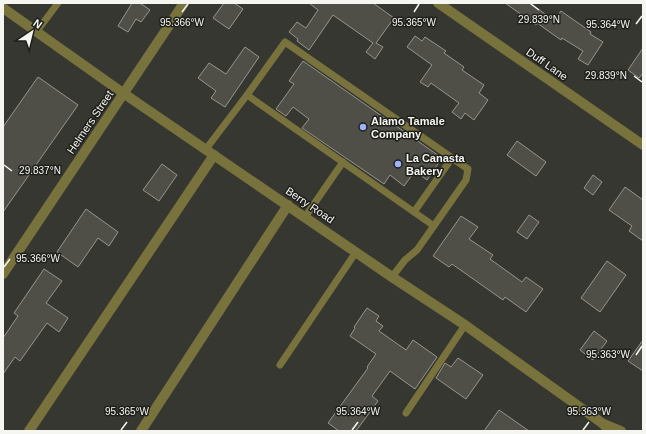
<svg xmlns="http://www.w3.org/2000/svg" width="646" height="434" font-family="Arial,sans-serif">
	<rect width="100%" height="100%" fill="#373731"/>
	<!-- building -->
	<g fill="#4f4f48" stroke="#96958e">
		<polygon points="132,3 140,3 150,10 141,22 136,19 128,32 118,26"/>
		<polygon points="224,3 234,3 243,9 229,29 213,18"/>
		<polygon points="309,3 373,3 394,18 376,43 383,47 375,59 366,52 373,43 333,15 309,50 297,41 298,39 289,32 297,22 306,28 318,10"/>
		<polygon points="505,3 529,3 554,20 561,11 591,32 590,34 603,42 588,65 578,59 583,51 562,38 561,40 537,23 536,25"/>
		<polygon points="415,36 422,41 425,37 446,51 444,53 464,67 462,70 484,85 479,93 488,100 474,120 465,113 461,119 452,112 459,103 431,83 428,87 420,82 432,65 407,47"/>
		<polygon points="245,47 259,57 225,107 211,98 216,91 198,78 209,63 226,74"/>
		<polygon points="643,48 643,73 639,78 628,70"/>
		<polygon points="303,61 442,158 427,180 415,171 404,186 390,175 384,184 302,128 309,119 293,107 286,116 276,109 294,84 289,81"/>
		<polygon points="38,77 78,105 3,212 3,127"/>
		<polygon points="517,141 546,162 536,176 507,155"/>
		<polygon points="162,164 177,175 159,201 143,190"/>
		<polygon points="593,175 602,182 593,195 584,188"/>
		<polygon points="625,187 643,200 643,241 629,231 632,226 609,210"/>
		<polygon points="86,209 118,232 109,246 98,238 78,267 57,252"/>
		<polygon points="529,215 539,222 527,239 517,232"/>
		<polygon points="461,216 478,227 469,239 493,255 490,259 522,282 526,277 543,289 526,312 505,297 503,300 452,264 449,267 433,256"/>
		<polygon points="607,261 626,275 600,312 581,298"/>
		<polygon points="44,269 62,281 46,303 68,318 59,332 47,323 20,361 15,357 3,374 3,338 18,316 14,313"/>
		<polygon points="367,308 379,316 376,321 383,326 379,331 406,350 413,340 437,357 415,389 390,371 372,396 378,401 356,431 339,431 328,423 368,368 367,367 376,354 350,336 355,328 354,327"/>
		<polygon points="594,331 607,341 593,360 580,350"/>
		<polygon points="643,340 643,371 628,361"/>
		<polygon points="458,358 483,375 466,399 436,378 445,363 451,367"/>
		<polygon points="499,410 529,431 484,431"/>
	</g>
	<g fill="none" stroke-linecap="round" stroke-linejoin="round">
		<!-- service -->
		<g stroke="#78723d" stroke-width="7">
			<polyline points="37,31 58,3"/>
			<polyline points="247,95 434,226"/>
			<polyline points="206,149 247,95 285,42 468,169 466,180 417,250 405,260 392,277"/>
			<polyline points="414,212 452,158"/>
			<polyline points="305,217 343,162"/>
			<polyline points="280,365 356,252"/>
			<polyline points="406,413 465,325"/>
		</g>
		<!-- minor -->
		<g stroke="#78723d" stroke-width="10">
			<polyline points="438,3 643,145"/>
			<polyline points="3,274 184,3"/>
			<polyline points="29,431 214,155"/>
			<polyline points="141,431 288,205"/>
		</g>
		<!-- tertiary -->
		<g stroke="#78723d" stroke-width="10">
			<polyline points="3,8 123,93 392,277 465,325 602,423 610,431"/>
			<polyline points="604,424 621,431"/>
		</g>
	</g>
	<!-- ticks -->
	<path fill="none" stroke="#f5f5f1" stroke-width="1.5" d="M531,4L539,10M182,12L188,4M414,12L419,4M636,24L642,16M634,76L642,82M4,165L12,171M4,267L10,259M636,355L642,346M121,430L127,422M352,430L358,422M583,430L589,422"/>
	<!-- markers -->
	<g fill="#9fb3fd" stroke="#1e1e1b" stroke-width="1.5">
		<circle cx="363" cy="127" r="4"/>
		<circle cx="398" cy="164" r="4"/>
	</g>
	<g text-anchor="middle" stroke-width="3" stroke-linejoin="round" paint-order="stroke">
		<!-- street labels -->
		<g font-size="11" fill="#f5f5f1" stroke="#1e1e1b">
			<text transform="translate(547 64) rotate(35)" y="4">Duff Lane</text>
			<text transform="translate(90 122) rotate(-56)" y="4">Helmers Street</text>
			<text transform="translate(310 205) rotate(34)" y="4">Berry Road</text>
		</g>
		<!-- poi labels -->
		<g font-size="11" font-weight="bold" fill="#f5f5f1" stroke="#1e1e1b" text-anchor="start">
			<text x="371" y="125">Alamo Tamale<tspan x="371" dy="13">Company</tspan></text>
			<text x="406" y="162">La Canasta<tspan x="406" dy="13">Bakery</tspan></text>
		</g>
	</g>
	<g font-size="10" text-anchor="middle" fill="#f5f5f1" stroke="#1e1e1b" stroke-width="3" stroke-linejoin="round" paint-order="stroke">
		<text x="539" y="23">29.839°N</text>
		<text x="182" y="26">95.366°W</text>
		<text x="414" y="26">95.365°W</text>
		<text x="608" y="28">95.364°W</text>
		<text x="606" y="79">29.839°N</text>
		<text x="40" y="174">29.837°N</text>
		<text x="38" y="262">95.366°W</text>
		<text x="608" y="358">95.363°W</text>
		<text x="127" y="415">95.365°W</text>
		<text x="358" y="415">95.364°W</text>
		<text x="589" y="415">95.363°W</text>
	</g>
	<!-- border -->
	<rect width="646" height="434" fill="none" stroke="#f5f5f1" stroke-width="8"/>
	<!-- north arrow -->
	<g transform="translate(32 32) rotate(35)" stroke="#1e1e1b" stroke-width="3" paint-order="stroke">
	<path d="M0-3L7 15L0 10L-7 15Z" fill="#f5f5f1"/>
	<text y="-6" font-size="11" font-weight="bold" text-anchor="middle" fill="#f5f5f1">N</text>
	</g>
</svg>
